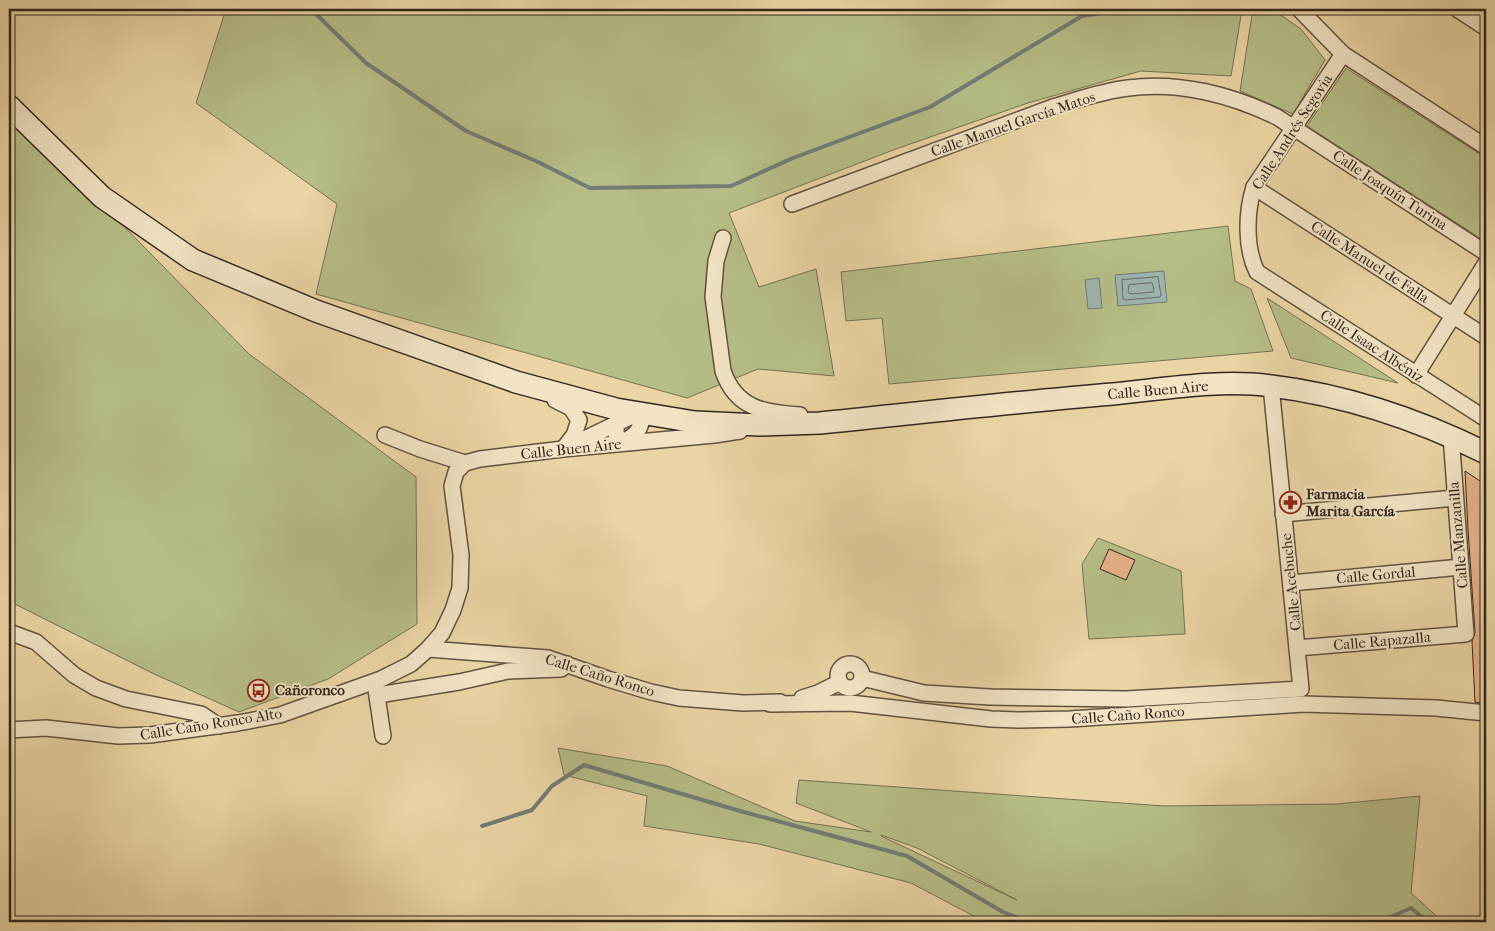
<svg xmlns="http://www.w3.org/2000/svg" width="1495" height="931" font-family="'IM FELL French Canon',serif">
	<rect width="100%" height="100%" fill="#ead4a3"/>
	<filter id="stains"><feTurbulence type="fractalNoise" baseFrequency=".004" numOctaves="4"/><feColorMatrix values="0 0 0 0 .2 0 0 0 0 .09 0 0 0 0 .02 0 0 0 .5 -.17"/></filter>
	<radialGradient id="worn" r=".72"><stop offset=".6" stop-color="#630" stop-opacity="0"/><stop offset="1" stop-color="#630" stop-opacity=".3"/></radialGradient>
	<!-- green -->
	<g fill="#b6bd86" stroke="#747251" fill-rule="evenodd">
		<polygon points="226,9 1242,9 1231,76 1141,71 1028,103 896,149 729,213 759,287 816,269 834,376 758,369 687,398 316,294 337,204 196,103"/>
		<polygon points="1253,9 1272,9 1301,29 1325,60 1293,114 1240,91"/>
		<polygon points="1346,68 1486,158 1486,242 1307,126"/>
		<polygon points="9,109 249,354 416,477 417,624 328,679 239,712 152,673 9,601"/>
		<polygon points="1228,226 1235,281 1251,289 1273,351 889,384 882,318 846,321 841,272"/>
		<polygon points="1267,298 1398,383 1291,358"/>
		<polygon points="1098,538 1181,571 1185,634 1089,639 1082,564"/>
		<path d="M558,748L667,766L795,821L871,832L796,803L799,780L1164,806L1337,804L1420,796L1411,893L1443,922H985L911,883L759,844L644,826L647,796L564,775ZM881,835L917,848L1017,900L881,836Z"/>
	</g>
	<!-- water -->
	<g fill="#9db5b1" stroke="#737c75">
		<polygon points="1164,271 1167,302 1118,306 1115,275"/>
		<polygon points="1099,278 1102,308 1088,309 1085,280"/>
	</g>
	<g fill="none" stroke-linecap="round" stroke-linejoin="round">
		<!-- shore -->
		<g stroke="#686e66" stroke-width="1">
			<polygon points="1158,277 1161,295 1160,297 1125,300 1123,299 1122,280"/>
			<polygon points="1152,283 1154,289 1153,292 1131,294 1128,292 1129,285"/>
		</g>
		<!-- stream -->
		<g stroke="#737c75" stroke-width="4">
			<polyline points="311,9 366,63 466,131 536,161 590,188 731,186 793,158 930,107 1082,16 1130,9"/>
			<polyline points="482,826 532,810 552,786 584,765 740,811 907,856 1003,912 1029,922"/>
			<polyline points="1379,922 1411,908 1428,922"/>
		</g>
	</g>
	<!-- building -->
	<g fill="#e6b18a" stroke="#33261c">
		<polygon points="1465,471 1486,485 1486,704 1475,702 1472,641 1475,633 1468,530"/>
		<polygon points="1109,549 1135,560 1126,580 1100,569"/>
	</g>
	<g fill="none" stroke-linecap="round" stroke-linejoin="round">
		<defs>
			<g id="street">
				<polyline points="1299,9 1343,54 1486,147"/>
				<polyline points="1457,9 1486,28"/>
				<path d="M1343,54L1254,187C1246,212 1245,248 1257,272L1486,419"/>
				<polyline points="1254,187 1486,337"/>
				<path d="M792,204L1053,107C1077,100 1102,91 1128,88C1179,81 1232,95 1277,117L1486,253"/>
				<path d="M723,238L716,261L713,297L723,371C736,409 765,413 800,415"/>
				<polyline points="1416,375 1486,263"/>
				<polyline points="555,400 571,408 579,420 574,435 564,448"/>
				<polyline points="385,435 420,449 465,463"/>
				<path d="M574,444L628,418L643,413C641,431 637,433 623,443L616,434V424"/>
				<polyline points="1283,514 1455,498"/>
				<polyline points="1291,583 1461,567"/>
				<polyline points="9,632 36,642 74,675 96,688 126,699 201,714 219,726"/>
				<polyline points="1297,648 1466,634 1451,436"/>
				<polyline points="428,649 548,658 608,679 651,692 679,698 743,703 780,702"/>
				<circle cx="850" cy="676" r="12"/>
				<polyline points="862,678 924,693 990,697 1126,699 1301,689 1271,386"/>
				<polyline points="375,683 383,736"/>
				<polyline points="384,694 459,682 508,671 561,669 567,664"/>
				<polyline points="802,698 818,693 840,682"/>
				<polyline points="770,704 850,703 991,719 1019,720 1070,719 1303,704 1436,708 1486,713"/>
				<polyline points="9,730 46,728 118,736 150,735 238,723 280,715 381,679 411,664 428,649 442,633 453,610 460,588 461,555 452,486 456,472 465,463 480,459 563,449 714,435 740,431"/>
			</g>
			<path id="secondary" d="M9,106L102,197L193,260L316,311L516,382L616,409L695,422L760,425L820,423C918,413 1015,402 1113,394C1165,389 1219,379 1271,386C1345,395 1419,420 1486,453"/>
		</defs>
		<!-- street casing -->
		<use href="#street" stroke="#61523e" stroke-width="18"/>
		<!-- secondary casing -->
		<use href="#secondary" stroke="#33261c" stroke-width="24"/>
		<!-- street -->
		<use href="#street" stroke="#f1e3c3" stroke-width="15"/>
		<!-- secondary -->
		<use href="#secondary" stroke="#f1e3c3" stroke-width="21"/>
	</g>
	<!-- icons -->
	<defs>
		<symbol id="pharmacy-ring" viewBox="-11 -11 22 22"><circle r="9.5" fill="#f1e3c3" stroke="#8f2418" stroke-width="1.5"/><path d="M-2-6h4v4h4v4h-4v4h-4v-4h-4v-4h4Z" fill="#8f2418"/></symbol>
		<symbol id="bus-ring" viewBox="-11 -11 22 22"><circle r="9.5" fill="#f1e3c3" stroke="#8f2418" stroke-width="1.5"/><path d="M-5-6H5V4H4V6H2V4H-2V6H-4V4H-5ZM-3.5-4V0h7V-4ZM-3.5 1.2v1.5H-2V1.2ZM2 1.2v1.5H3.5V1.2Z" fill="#8f2418"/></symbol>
	</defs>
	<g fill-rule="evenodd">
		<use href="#pharmacy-ring" x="1278" y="490" width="25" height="25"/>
		<use href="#bus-ring" x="246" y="678" width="25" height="25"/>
	</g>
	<g text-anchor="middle" stroke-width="4" stroke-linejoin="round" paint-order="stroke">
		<!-- street labels -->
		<g font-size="15" fill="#33261c" stroke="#f1e3c3">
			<text transform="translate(1013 124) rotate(-19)" y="5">Calle Manuel García Matos</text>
			<text transform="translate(1292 132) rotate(-57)" y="5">Calle Andrés Segovia</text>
			<text transform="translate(1390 190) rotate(33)" y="5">Calle Joaquín Turina</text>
			<text transform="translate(1370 262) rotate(33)" y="5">Calle Manuel de Falla</text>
			<text transform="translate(1372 346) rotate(33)" y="5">Calle Isaac Albéniz</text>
			<text transform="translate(1158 390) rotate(-5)" y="5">Calle Buen Aire</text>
			<text transform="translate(571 449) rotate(-6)" y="5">Calle Buen Aire</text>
			<text transform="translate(1458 535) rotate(-95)" y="5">Calle Manzanilla</text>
			<text transform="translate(1376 575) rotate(-5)" y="5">Calle Gordal</text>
			<text transform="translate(1291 582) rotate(-96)" y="5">Calle Acebuche</text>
			<text transform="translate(1382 641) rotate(-5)" y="5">Calle Rapazalla</text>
			<text transform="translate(600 675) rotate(17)" y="5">Calle Caño Ronco</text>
			<text transform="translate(1128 715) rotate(-4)" y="5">Calle Caño Ronco</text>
			<text transform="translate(211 724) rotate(-9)" y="5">Calle Caño Ronco Alto</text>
		</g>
		<!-- poi labels -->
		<g font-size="15" font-weight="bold" fill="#33261c" stroke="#f1e3c3" text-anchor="start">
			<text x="1306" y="499">Farmacia<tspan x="1306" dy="17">Marita García</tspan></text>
			<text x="275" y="695">Cañoronco</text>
		</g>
	</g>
	<!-- margin -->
	<rect width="1495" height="931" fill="none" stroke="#ead4a3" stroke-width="30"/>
	<rect x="10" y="10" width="1475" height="911" fill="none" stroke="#33261c" stroke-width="2.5"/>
	<rect x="15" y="15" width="1465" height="901" fill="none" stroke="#33261c"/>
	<rect width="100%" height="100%" filter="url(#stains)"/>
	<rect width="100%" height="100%" fill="url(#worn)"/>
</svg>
